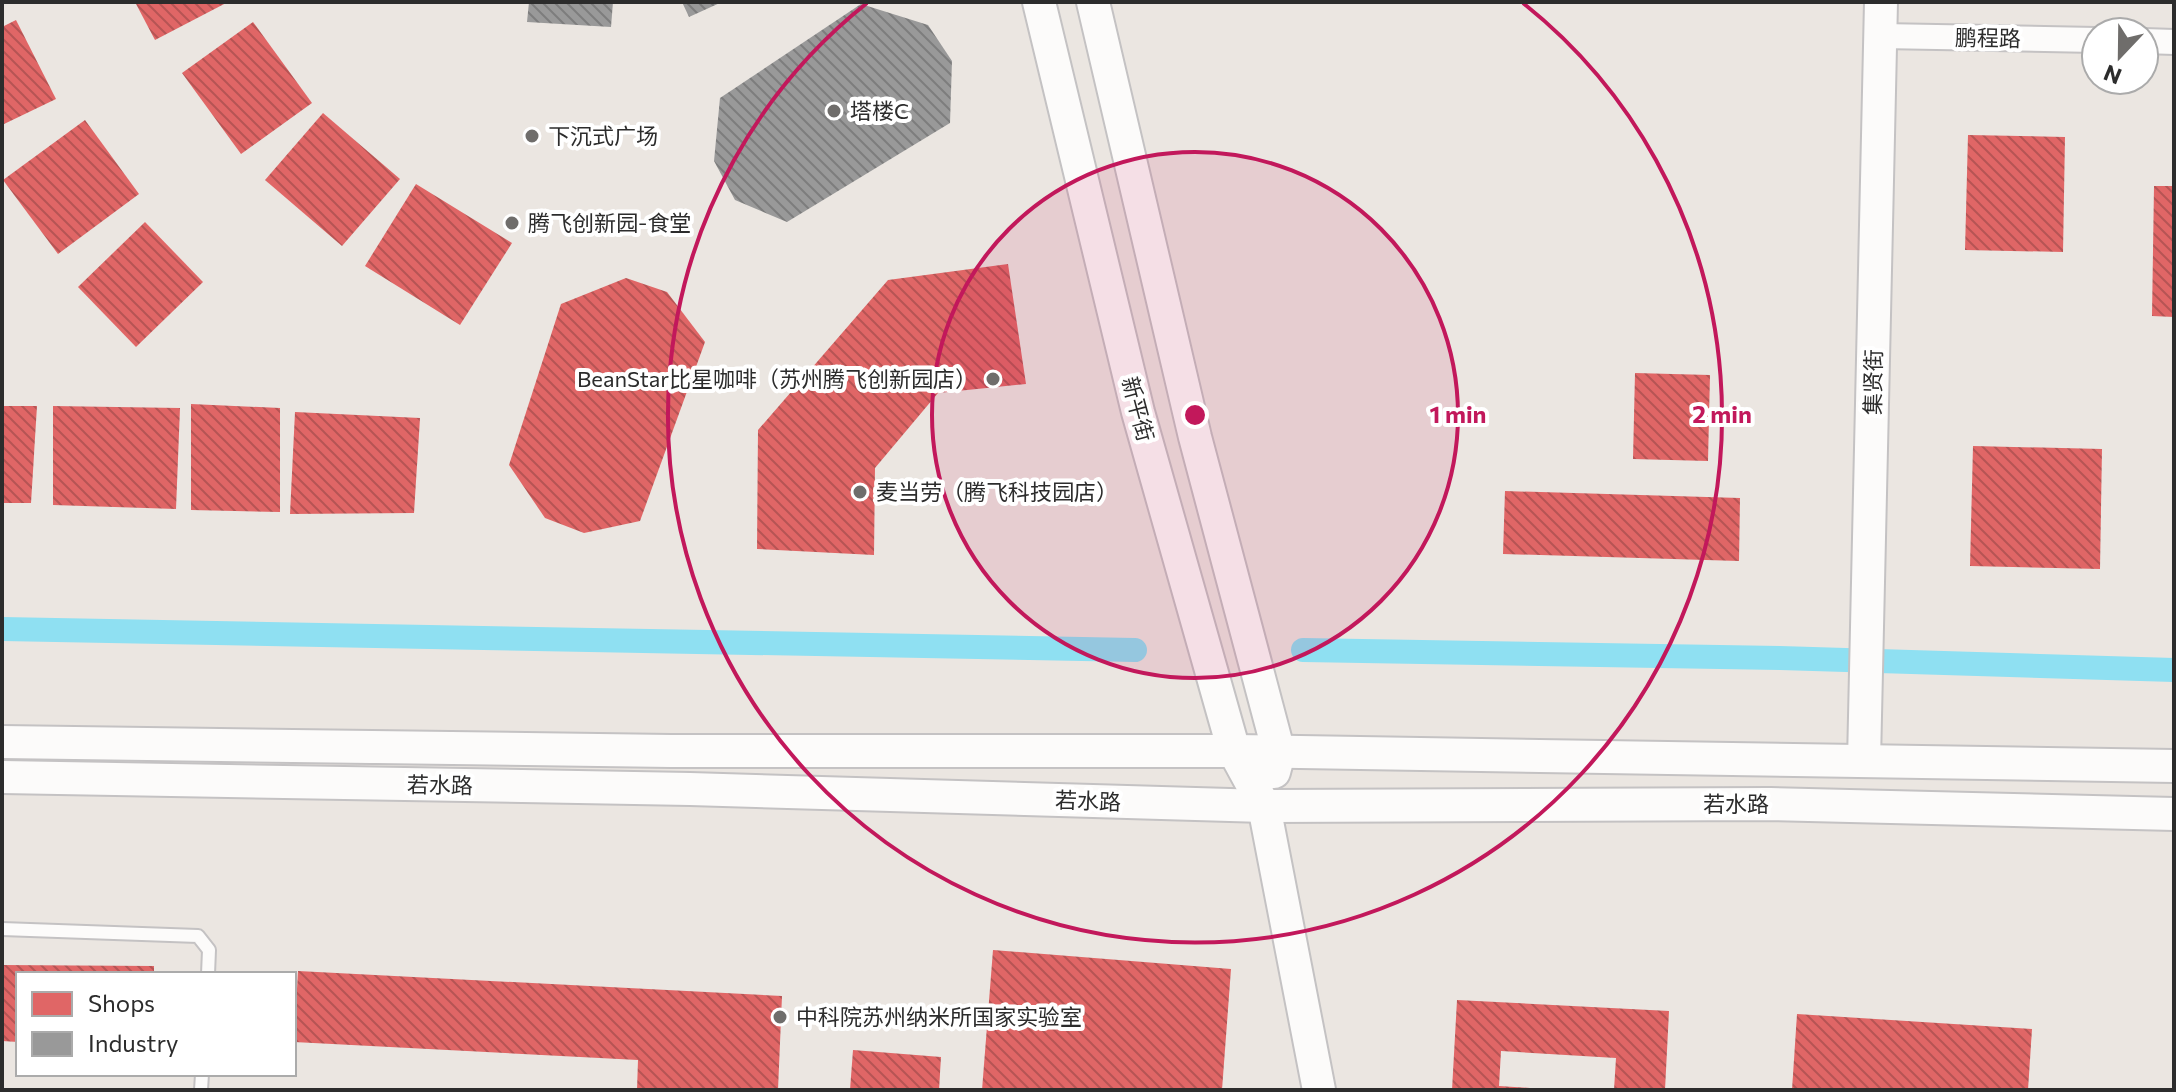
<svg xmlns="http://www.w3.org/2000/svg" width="2176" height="1092" font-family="Commissioner,'Noto Sans SC',sans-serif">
	<defs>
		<pattern id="shops-back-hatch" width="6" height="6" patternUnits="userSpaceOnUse" patternTransform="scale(2)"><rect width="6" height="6" fill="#e06666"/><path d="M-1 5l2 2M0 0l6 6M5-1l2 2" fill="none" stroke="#b65454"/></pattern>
		<pattern id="industry-back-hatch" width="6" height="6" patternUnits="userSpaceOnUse" patternTransform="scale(2)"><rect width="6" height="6" fill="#999"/><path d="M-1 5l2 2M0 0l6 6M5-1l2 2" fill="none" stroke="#7d7d7d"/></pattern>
	</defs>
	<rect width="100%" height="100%" fill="#ebe6e1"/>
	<!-- shops -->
	<g fill="url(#shops-back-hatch)">
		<polygon points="135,2 228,2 155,40"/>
		<polygon points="16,20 56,99 2,125 2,27"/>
		<polygon points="253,22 312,103 241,154 182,73"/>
		<polygon points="323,113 400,179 342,246 265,180"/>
		<polygon points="85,120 139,194 58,254 3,180"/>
		<polygon points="1968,135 2065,137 2063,252 1965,250"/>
		<polygon points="416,184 512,243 460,325 365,266"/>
		<polygon points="2154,186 2174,186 2174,317 2152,316"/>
		<polygon points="145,222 203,282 136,347 78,287"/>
		<polygon points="1008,264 1026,384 938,393 875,468 874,555 757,549 758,430 888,280"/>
		<polygon points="626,278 667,292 705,342 640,521 584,533 545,518 509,465 561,304"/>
		<polygon points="1635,373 1710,375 1708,461 1633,459"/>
		<polygon points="191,404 280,408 280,512 191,510"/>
		<polygon points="2,406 37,406 31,503 2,503"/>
		<polygon points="53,406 180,408 176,509 53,505"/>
		<polygon points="295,412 420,418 414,513 290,514"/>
		<polygon points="1973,446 2102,449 2100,569 1970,566"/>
		<polygon points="1505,491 1740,498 1739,561 1503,554"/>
		<polygon points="993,950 1231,969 1222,1090 982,1090"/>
		<polygon points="2,965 154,966 154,974 18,974 18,1042 2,1041"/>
		<polygon points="298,971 782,996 778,1090 637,1090 638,1060 294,1042"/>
		<polygon points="1457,1000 1669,1011 1665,1090 1614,1090 1616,1058 1501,1051 1499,1086 1530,1088 1530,1090 1452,1090"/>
		<polygon points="1797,1014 2032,1029 2028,1090 1792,1090"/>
		<polygon points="853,1050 941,1057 939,1090 850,1090"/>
	</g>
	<!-- industry -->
	<g fill="url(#industry-back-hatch)">
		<polygon points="529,2 613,2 611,27 527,22"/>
		<polygon points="682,2 722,2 689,17"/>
		<polygon points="861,4 928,25 952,61 950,123 787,222 735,200 714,161 720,98"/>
	</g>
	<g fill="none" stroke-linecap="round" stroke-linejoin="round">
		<!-- canal -->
		<g stroke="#8fe0f2" stroke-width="24">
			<polyline points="2,629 1135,650"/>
			<polyline points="1303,650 1780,658 2174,670"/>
		</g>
		<defs>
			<g id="lane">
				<polyline points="2,929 198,936 209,950 208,974"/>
				<polyline points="201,1090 202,1074"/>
			</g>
			<g id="street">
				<polyline points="1881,36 2096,40"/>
				<polyline points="2144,41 2174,42"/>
			</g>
			<g id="secondary">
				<polyline points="1039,2 1138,412 1234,751 1264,806 1319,1090"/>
				<polyline points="1093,2 1195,437 1279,753 1274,772"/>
				<polyline points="2,742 671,751 1234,751 2174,766"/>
				<polyline points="1864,761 1881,2"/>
				<polyline points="2,777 690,789 1264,806 1770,804 2174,814"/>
			</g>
		</defs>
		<!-- lane casing -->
		<use href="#lane" stroke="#c4c2c3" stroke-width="16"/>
		<!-- street casing -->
		<use href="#street" stroke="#c4c2c3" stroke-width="28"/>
		<!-- secondary casing -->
		<use href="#secondary" stroke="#c4c2c3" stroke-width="36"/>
		<!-- lane -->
		<use href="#lane" stroke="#fcfbfa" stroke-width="12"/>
		<!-- street -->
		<use href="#street" stroke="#fcfbfa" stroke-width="24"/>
		<!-- secondary -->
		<use href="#secondary" stroke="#fcfbfa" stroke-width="32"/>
	</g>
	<!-- distance rings -->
	<circle cx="1195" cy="415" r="263" fill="#c2185b" fill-opacity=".12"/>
	<g fill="none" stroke="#c2185b" stroke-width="4">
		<circle cx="1195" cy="415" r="263"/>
		<path d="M1523 3A527 527 0 1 1 867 3"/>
	</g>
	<!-- markers -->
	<g fill="#6f6d6b" stroke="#fff" stroke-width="3">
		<circle cx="834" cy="111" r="8"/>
		<circle cx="532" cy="136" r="8"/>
		<circle cx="512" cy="223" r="8"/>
		<circle cx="993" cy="379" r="8"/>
		<circle cx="860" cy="492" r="8"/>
		<circle cx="780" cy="1017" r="8"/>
	</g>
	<g text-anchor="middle" stroke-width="8" stroke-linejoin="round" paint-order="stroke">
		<!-- street labels -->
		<g font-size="22" fill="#2c2c2c" stroke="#fff">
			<text transform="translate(1988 38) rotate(1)" y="8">鹏程路</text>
			<text transform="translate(1873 382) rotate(-89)" y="8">集贤街</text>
			<text transform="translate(1138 409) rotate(75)" y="8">新平街</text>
			<text transform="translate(440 785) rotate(1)" y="8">若水路</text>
			<text transform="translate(1088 801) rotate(2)" y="8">若水路</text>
			<text x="1736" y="812">若水路</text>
		</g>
		<!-- poi labels -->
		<g font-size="22" fill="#2c2c2c" stroke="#fff" text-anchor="start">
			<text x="850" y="119">塔楼C</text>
			<text x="548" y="144">下沉式广场</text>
			<text x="528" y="231">腾飞创新园-食堂</text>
			<text x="977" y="387" text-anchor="end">BeanStar比星咖啡（苏州腾飞创新园店）</text>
			<text x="876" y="500">麦当劳（腾飞科技园店）</text>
			<text x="796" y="1025">中科院苏州纳米所国家实验室</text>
		</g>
	</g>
	<circle cx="1195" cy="415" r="12" fill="#c2185b" stroke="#fff" stroke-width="4"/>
	<g font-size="24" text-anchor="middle" font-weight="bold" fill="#c2185b" stroke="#fff" stroke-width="8" stroke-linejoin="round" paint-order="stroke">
		<text x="1458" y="423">1 min</text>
		<text x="1722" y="423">2 min</text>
	</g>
	<!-- border -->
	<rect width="2176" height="1092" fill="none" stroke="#2c2c2c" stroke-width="8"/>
	<!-- legend -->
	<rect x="16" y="972" width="280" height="104" fill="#ffffff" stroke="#ababab" stroke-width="2"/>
	<rect x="32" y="992" width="40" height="24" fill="#e06666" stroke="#ababab" stroke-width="2"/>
	<text x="88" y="1012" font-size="24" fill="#2c2c2c">Shops</text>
	<rect x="32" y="1032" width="40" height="24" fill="#999999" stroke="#ababab" stroke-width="2"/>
	<text x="88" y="1052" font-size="24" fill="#2c2c2c">Industry</text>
	<!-- north arrow -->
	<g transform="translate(2120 56) rotate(202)"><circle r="38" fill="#ffffff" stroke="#ababab" stroke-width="2"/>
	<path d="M0-6L14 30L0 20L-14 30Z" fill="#6f6d6b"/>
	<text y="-12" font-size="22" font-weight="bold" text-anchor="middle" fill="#2c2c2c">N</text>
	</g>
</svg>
